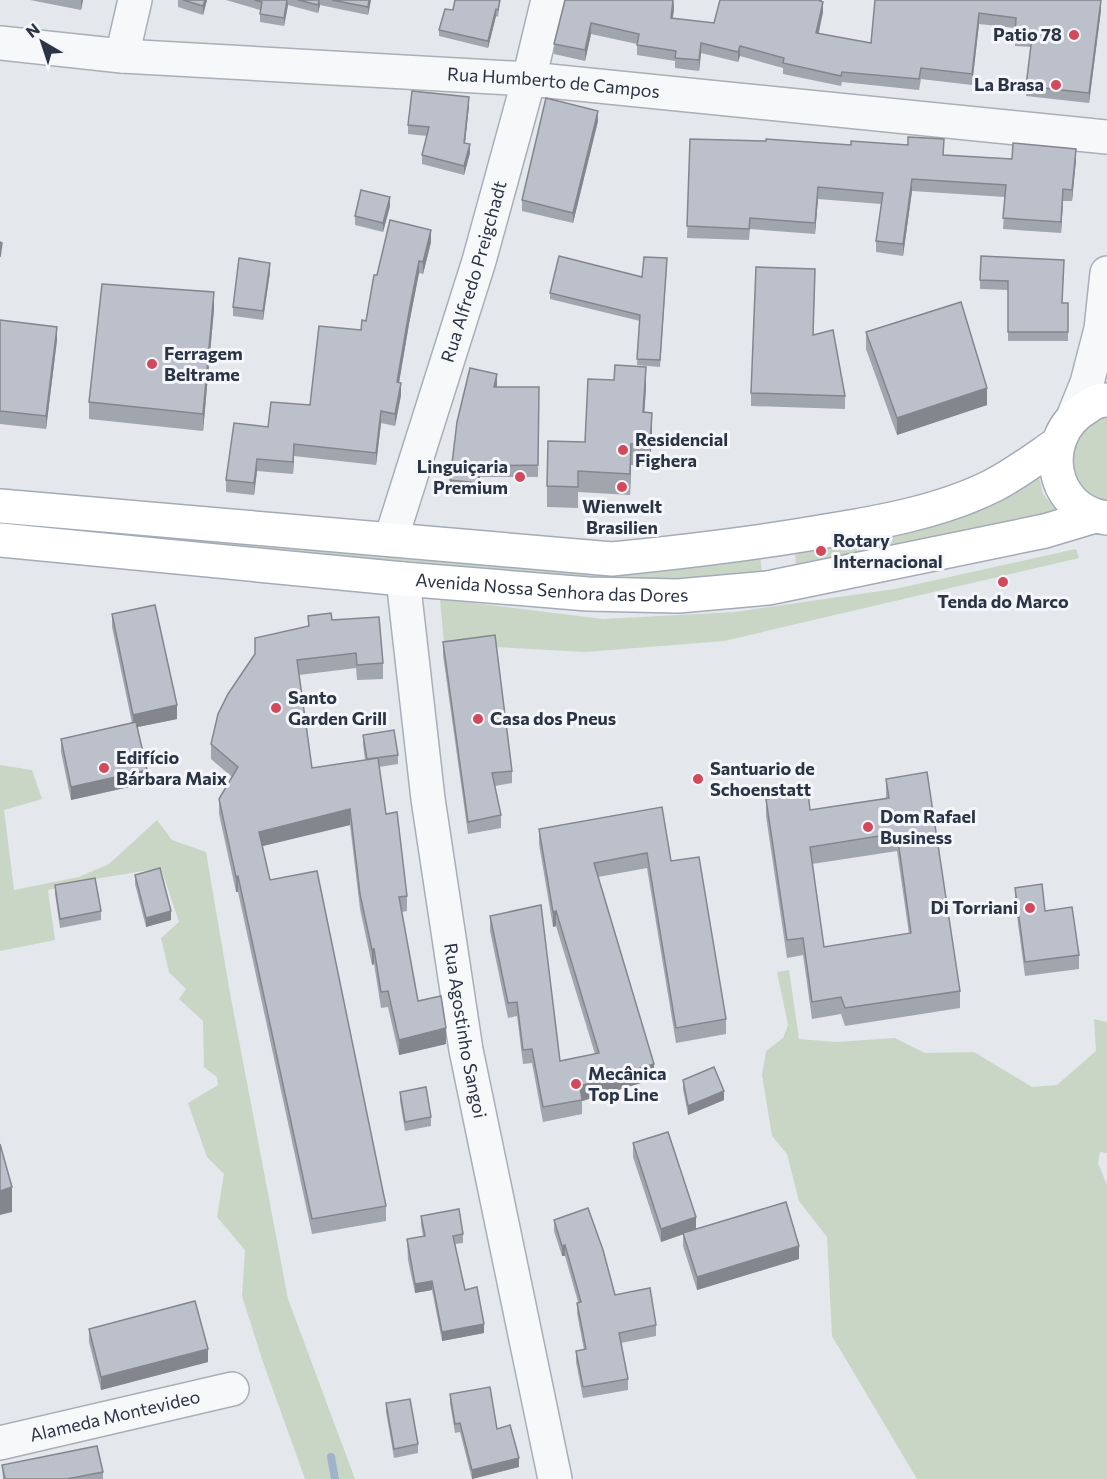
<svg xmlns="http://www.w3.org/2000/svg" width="1107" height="1479" font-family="Commissioner,sans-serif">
	<rect width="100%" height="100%" fill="#e4e7ec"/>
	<!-- green -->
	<g fill="#c9d6c5">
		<path d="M1102,417H1107V502L1088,495L1069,468C1075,440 1074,430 1102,417Z"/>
		<polygon points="1039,477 1043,494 1059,514 796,568 795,549 1019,489"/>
		<polygon points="0,518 760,556 762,572 688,581 594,581 0,527"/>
		<polygon points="1076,549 1079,558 724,641 585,652 444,644 440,599 603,619 735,612 895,589"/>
		<polygon points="0,765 32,770 42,799 4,810 14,890 79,877 109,864 157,820 172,840 206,852 230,993 288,1299 355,1479 305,1479 263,1362 242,1296 245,1250 217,1217 224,1174 207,1157 188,1103 218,1085 217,1077 204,1067 203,1021 179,999 186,989 169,972 161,938 179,922 161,868 95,879 48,890 55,940 0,951"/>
		<polygon points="789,970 799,1039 836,1042 895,1038 925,1053 974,1052 1032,1087 1057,1085 1096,1051 1094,1019 1107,1022 1107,1153 1100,1152 1098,1163 1107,1185 1107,1479 917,1479 832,1336 827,1237 799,1201 787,1154 772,1136 762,1075 766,1051 783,1038 788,1025 777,972"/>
	</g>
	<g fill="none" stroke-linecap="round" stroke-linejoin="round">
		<!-- stream -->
		<polyline stroke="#9fb4cc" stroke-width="8" points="331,1457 335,1479"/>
		<defs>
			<g id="minor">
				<path id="s1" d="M0,43L122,56L529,79L1107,137"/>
				<polyline points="122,56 135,0"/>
				<polyline points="1074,415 1087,383 1101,329 1107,273"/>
				<path id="s2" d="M391,539L479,261L529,79L548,0"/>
				<path id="s3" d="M403,579L428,799L466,1050L555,1479"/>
				<path id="s4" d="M0,1443L232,1389"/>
			</g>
			<g id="major">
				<path d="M1107,400C1098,400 1093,403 1086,408C1038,437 1050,511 1107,518"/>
				<path d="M0,506L612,559C682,552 751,544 820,532C877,523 940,512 992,486C1014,475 1035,459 1057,444"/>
				<path id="s5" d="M0,540L403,579L588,594L678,596L768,588L1045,531L1095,516"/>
			</g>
		</defs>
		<!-- minor casing -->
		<use href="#minor" stroke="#a9aeb7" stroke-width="36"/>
		<!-- major casing -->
		<use href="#major" stroke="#a3abb8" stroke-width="36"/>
		<!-- minor -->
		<use href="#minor" stroke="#f7f8fa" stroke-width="33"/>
		<!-- major -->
		<use href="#major" stroke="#fff" stroke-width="33"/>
	</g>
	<!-- wall -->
	<g fill="#a1a5ae" fill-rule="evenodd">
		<polygon points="30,0 83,0 81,10"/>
		<polygon points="178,0 207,0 203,15 178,7"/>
		<polygon points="226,0 371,0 368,15 320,5 318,13 288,5 284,26 260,22 260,10"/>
		<polygon points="500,0 498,17 496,16 488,48 439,36 439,30 453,10"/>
		<polygon points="565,0 674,10 672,19 714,23 823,2 823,12 819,33 871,43 875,0 1101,10 1089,103 1026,96 1026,86 1031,47 1015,46 1015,28 979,24 972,85 921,79 919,90 842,82 841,86 783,74 783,68 740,56 738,62 701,53 699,71 675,68 675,61 637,55 637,44 591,34 585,61 554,54 554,44"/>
		<polygon points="469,106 465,143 470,153 464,175 422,164 422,155 427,136 408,134 408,125"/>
		<polygon points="598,121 573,223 522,211 522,200"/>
		<polygon points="690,139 1012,159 1076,160 1072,201 1063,201 1061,233 1003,229 1005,197 912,191 903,256 876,252 876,241 881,204 818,199 815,234 750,229 749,240 687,238"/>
		<polygon points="390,206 383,232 355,225 355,216"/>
		<polygon points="431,242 423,274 419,273 409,324 399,383 401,395 395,426 381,423 376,465 294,456 293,474 257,471 254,495 226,492 226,480 268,427 310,405 366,321 377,275"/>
		<polygon points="667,265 660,367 637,365 640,321 550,299 550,293 642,277"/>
		<polygon points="1064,269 1062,303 1068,303 1068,341 1008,341 1008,290 980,289 980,280"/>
		<polygon points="270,272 263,320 233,316 233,307"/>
		<polygon points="815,281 813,335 845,396 845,409 751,406 751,393"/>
		<polygon points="214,309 203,431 89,419 89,402"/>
		<polygon points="0,320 57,340 46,429 0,424"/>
		<polygon points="866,332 987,405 897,435 866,349"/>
		<polygon points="497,386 497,387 539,387 538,477 480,477 478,494 450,491 450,480"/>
		<polygon points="646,388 644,413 652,434 650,466 631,465 630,495 578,492 578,508 547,507 547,486 585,442"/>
		<polygon points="112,614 177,719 137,727 147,783 71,800 61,752 61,739 132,723 112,627"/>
		<polygon points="308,616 332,620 383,663 383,679 357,680 356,668 299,675 312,768 365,760 363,744 363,735 398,755 398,764 379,767 386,814 407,896 407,911 402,912 418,1001 446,1044 399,1055 388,1007 381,1008 374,964 372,965 360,909 350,825 262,846 270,880 386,1206 386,1221 312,1234 238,892 236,892 219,814 219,799 232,777 211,759 211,744 308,626"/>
		<polygon points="443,642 512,771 512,783 495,786 501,815 501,828 468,834 443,655"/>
		<path d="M886,779L960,991V1008L845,1026L841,1014L812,1019L803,955L787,958L766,816V799L810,810L886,799ZM897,851L909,934L824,947L812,864Z"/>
		<polygon points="662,807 671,861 726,1019 726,1034 676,1043 647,868 598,877 654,1079 582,1101 582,1114 543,1122 532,1063 523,1064 517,1016 508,1018 490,931 490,916 560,1061 595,1054 556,926 553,927 539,844 539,829"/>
		<polygon points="135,875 171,920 146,927 135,884"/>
		<polygon points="55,885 101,911 101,920 60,928 55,894"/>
		<polygon points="1015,888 1045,911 1079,955 1079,969 1025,976 1015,901"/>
		<polygon points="683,1080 724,1100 688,1115 683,1089"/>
		<polygon points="400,1092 431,1117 431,1126 405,1131 400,1101"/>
		<polygon points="633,1143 696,1229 799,1259 697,1290 683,1246 683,1234 661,1242 633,1157"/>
		<polygon points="421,1216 463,1234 463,1243 455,1244 465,1290 484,1333 442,1341 432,1290 415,1293 408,1260 407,1239 423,1236 421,1225"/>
		<polygon points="554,1220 615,1295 656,1325 656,1336 621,1343 628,1379 628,1390 583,1398 576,1362 576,1351 584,1350 577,1313 578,1302 565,1256 562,1256 554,1231"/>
		<polygon points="89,1329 208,1362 101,1390 89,1342"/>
		<polygon points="450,1394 497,1429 519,1467 472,1479 460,1432 455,1433 450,1403"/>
		<polygon points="386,1403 418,1444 418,1453 394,1458 386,1412"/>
		<polygon points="2,1465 103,1472 103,1479 3,1479"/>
	</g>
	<!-- shaded-wall -->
	<g fill="#83868d">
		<polygon points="81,0 83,0 81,10"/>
		<polygon points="205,0 207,0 203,15 203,6"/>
		<polygon points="287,0 288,5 284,26 284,18"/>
		<polygon points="319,0 320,5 318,13 318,5"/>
		<polygon points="369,0 371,0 368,15 368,7"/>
		<polygon points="674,0 674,10 671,29 671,18"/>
		<polygon points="1101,0 1101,10 1089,103 1089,93"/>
		<polygon points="823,2 823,12 816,43 816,33"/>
		<polygon points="496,9 496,16 488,48 488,41"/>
		<polygon points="979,13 979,24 972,85 972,74"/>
		<polygon points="591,23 591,34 585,61 585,50"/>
		<polygon points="701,43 701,53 699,71 699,60"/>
		<polygon points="740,46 740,56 738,62 738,52"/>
		<polygon points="469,97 469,106 464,152 464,143"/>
		<polygon points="598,111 598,121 573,223 573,213"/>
		<polygon points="470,144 470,153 464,175 464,166"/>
		<polygon points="1076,149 1076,160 1072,201 1072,190"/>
		<polygon points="912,179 912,191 903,256 903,244"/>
		<polygon points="818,187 818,199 815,234 815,223"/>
		<polygon points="1063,189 1063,201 1061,233 1061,222"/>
		<polygon points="390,197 390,206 383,232 383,223"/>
		<polygon points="431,230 431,242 423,274 423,262"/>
		<polygon points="419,261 419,273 409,324 397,394 397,382 409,312"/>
		<polygon points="270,263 270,272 263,320 263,311"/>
		<polygon points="214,292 214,309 203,431 203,414"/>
		<polygon points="57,327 57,340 46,429 46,416"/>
		<polygon points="646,367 646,388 643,433 643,412"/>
		<polygon points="497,374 497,386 494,399 494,387"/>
		<polygon points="401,383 401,395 395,426 395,414"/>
		<polygon points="987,388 987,405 897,435 897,418"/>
		<polygon points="381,411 381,423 376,465 376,453"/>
		<polygon points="652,413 652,434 650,466 650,445"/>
		<polygon points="294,444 294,456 293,474 293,462"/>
		<polygon points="631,444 631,465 630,495 630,474"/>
		<polygon points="257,459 257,471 254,495 254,483"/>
		<polygon points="480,466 480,477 478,494 478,483"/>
		<polygon points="177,705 177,719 133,728 133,715"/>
		<polygon points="147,770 147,783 71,800 71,787"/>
		<polygon points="350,809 350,825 259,847 259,832"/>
		<polygon points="238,876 238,892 236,892 236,877"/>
		<polygon points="171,911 171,920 146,927 146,918"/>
		<polygon points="556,911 556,926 553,927 553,912"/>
		<polygon points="374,949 374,964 372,965 372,950"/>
		<polygon points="446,1028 446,1044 399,1055 399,1040"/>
		<polygon points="654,1064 654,1079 582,1101 580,1086"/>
		<polygon points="724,1091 724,1100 688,1115 688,1106"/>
		<polygon points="12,1187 12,1212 0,1215 0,1191"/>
		<polygon points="696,1217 696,1230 661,1242 661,1229"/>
		<polygon points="565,1245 565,1256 562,1256 562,1246"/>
		<polygon points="799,1246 799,1259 697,1290 697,1277"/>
		<polygon points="432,1281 432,1290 415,1293 415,1284"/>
		<polygon points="484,1324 484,1333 442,1341 442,1332"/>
		<polygon points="208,1349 208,1362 101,1390 101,1377"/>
		<polygon points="519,1458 519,1467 472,1479 472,1470"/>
	</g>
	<!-- building -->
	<g fill="#bbc0ca" stroke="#83868d" stroke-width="1.5" fill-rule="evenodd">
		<polygon points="183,0 205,0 203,6"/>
		<polygon points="254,0 287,0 284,18 260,14 262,2"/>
		<polygon points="298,0 319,0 318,5"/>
		<polygon points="332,0 369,0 368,7"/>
		<polygon points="455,0 500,0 498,10 496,9 488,41 439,30 445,9 453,10"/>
		<polygon points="565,0 673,0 671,18 714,23 720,0 821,0 820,1 823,2 816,33 871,43 875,0 1101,0 1089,93 1026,86 1032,37 1015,36 1016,18 979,13 972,74 921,68 919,79 842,72 841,76 783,63 784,58 740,46 738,52 701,43 699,60 675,58 676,51 637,45 639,34 591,23 585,50 554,44"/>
		<polygon points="412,91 469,97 464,143 470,144 464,166 422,155 429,127 408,125"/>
		<polygon points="546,98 598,111 573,213 522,200"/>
		<polygon points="908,137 944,139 943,155 1012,159 1013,143 1076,149 1072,190 1063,189 1061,222 1003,218 1006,185 912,179 903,244 876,241 883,193 818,187 815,223 750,218 749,229 687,226 690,139 766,141 766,139 851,145 851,141 908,145"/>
		<polygon points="361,190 390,197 383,223 355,216"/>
		<polygon points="390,220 431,230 423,262 419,261 409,312 397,382 401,383 395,414 381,411 376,453 294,444 293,462 257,459 254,483 226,480 234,423 268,427 271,402 310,405 319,326 361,330 362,320 366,321 374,275 377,275"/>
		<polygon points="0,242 2,243 0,257"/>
		<polygon points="559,256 642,277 644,257 667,258 660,360 637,359 640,315 550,293"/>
		<polygon points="981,256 1064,260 1062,303 1068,303 1068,332 1008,332 1008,281 980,280"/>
		<polygon points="239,258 270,263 263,311 233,307"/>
		<polygon points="756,267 815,269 813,335 833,330 845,396 751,393"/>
		<polygon points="102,284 214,292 203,414 89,402"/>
		<polygon points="961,302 987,388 897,418 866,332"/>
		<polygon points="0,320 57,327 46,416 0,411"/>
		<polygon points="615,365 646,367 643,412 652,413 650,445 631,444 630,474 578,471 578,487 547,486 548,441 585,442 588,379 614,380"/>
		<polygon points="470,368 497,374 494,387 539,387 538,465 480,466 478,483 450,480 457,422"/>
		<polygon points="155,605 177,705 133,715 112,614"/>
		<polygon points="331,613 332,620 379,617 383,663 357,665 356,653 297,660 312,768 378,758 386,814 397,812 407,896 399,897 418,1001 441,996 446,1028 399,1040 388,991 381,992 374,949 372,950 360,894 350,809 259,832 270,880 317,871 386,1206 312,1219 238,876 236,877 219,799 238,767 211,744 218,714 228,694 255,654 255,638 309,626 308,616"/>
		<polygon points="495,635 512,771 492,773 501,815 468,822 443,642"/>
		<polygon points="136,722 147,770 71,787 61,739"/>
		<polygon points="394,730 398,755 367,759 363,735"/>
		<path d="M927,772L960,991L845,1008L841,997L812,1002L803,938L787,940L766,799L808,792L810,810L889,798L886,779ZM897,833L911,933L824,947L810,847Z"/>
		<polygon points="662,807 671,861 699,857 726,1019 676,1028 647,853 594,863 654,1064 580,1086 582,1100 543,1107 532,1049 523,1050 517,1002 508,1003 490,916 541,905 560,1061 599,1053 556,911 553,912 539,829"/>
		<polygon points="160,868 171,911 146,918 135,875"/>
		<polygon points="95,878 101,911 60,919 55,885"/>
		<polygon points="1042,884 1045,911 1072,907 1079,955 1025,962 1015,888"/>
		<polygon points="714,1067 724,1091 688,1106 683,1080"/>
		<polygon points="426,1087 431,1117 405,1122 400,1092"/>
		<polygon points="668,1132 696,1217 661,1229 633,1143"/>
		<polygon points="0,1144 12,1187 0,1191"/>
		<polygon points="786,1202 799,1246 697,1277 683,1233"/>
		<polygon points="588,1208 603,1250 615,1295 650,1288 656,1325 619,1333 628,1379 583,1387 576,1351 586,1349 577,1303 581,1302 565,1245 562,1246 554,1220"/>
		<polygon points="459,1209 463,1234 453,1236 465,1290 477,1287 484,1324 442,1332 432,1281 415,1284 407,1239 425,1236 421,1216"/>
		<polygon points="195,1301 208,1349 101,1377 89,1329"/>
		<polygon points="490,1387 497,1429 510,1425 519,1458 472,1470 460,1423 455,1424 450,1394"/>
		<polygon points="410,1399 418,1444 394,1449 386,1403"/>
		<polygon points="97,1446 103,1472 67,1479 5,1479 2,1465"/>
	</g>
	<!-- markers -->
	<g fill="#d1495b" stroke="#f4f6f9" stroke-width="2">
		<circle cx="1074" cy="35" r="6"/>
		<circle cx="1056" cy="85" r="6"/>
		<circle cx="152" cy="364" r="6"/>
		<circle cx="623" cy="450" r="6"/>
		<circle cx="520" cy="477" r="6"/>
		<circle cx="622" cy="487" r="6"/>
		<circle cx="821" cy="551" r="6"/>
		<circle cx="1003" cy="582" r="6"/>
		<circle cx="276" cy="708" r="6"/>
		<circle cx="478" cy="719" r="6"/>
		<circle cx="104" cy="768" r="6"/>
		<circle cx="698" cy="779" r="6"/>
		<circle cx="868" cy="827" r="6"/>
		<circle cx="1030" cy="908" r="6"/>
		<circle cx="576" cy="1084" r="6"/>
	</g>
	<g text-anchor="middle" stroke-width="6" stroke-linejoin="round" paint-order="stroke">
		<!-- poi labels -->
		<g font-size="18" font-weight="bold" fill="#2b3445" stroke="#f4f6f9" text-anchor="start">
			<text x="1062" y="41" text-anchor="end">Patio 78</text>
			<text x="1044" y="91" text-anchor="end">La Brasa</text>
			<text x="164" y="360">Ferragem<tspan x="164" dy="21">Beltrame</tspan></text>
			<text x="635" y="446">Residencial<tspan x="635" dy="21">Fighera</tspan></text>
			<text x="508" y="473" text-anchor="end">Linguiçaria<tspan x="508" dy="21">Premium</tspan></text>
			<text x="622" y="513" text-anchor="middle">Wienwelt<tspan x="622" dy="21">Brasilien</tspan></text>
			<text x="833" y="547">Rotary<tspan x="833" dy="21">Internacional</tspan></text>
			<text x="1003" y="608" text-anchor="middle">Tenda do Marco</text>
			<text x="288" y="704">Santo<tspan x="288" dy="21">Garden Grill</tspan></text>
			<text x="490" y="725">Casa dos Pneus</text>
			<text x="116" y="764">Edifício<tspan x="116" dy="21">Bárbara Maix</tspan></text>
			<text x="710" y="775">Santuario de<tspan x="710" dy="21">Schoenstatt</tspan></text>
			<text x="880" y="823">Dom Rafael<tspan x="880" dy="21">Business</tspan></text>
			<text x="1018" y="914" text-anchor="end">Di Torriani</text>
			<text x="588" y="1080">Mecânica<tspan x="588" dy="21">Top Line</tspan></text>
		</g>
		<!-- street labels -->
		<g font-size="18" fill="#2b3445" stroke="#f4f6f9">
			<text dy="6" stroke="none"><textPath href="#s1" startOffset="555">Rua Humberto de Campos</textPath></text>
			<text dy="6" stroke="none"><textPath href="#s2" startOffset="280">Rua Alfredo Preigchadt</textPath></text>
			<text dy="6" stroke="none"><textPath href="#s5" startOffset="554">Avenida Nossa Senhora das Dores</textPath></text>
			<text dy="6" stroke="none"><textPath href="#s3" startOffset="456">Rua Agostinho Sangoi</textPath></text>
			<text dy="6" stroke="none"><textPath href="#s4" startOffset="118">Alameda Montevideo</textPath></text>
		</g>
	</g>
	<!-- north arrow -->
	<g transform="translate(42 42) rotate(321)" stroke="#f4f6f9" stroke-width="4.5" paint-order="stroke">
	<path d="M0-4.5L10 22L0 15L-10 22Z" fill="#2b3445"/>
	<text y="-9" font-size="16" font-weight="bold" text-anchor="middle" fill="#2b3445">N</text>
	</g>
</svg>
